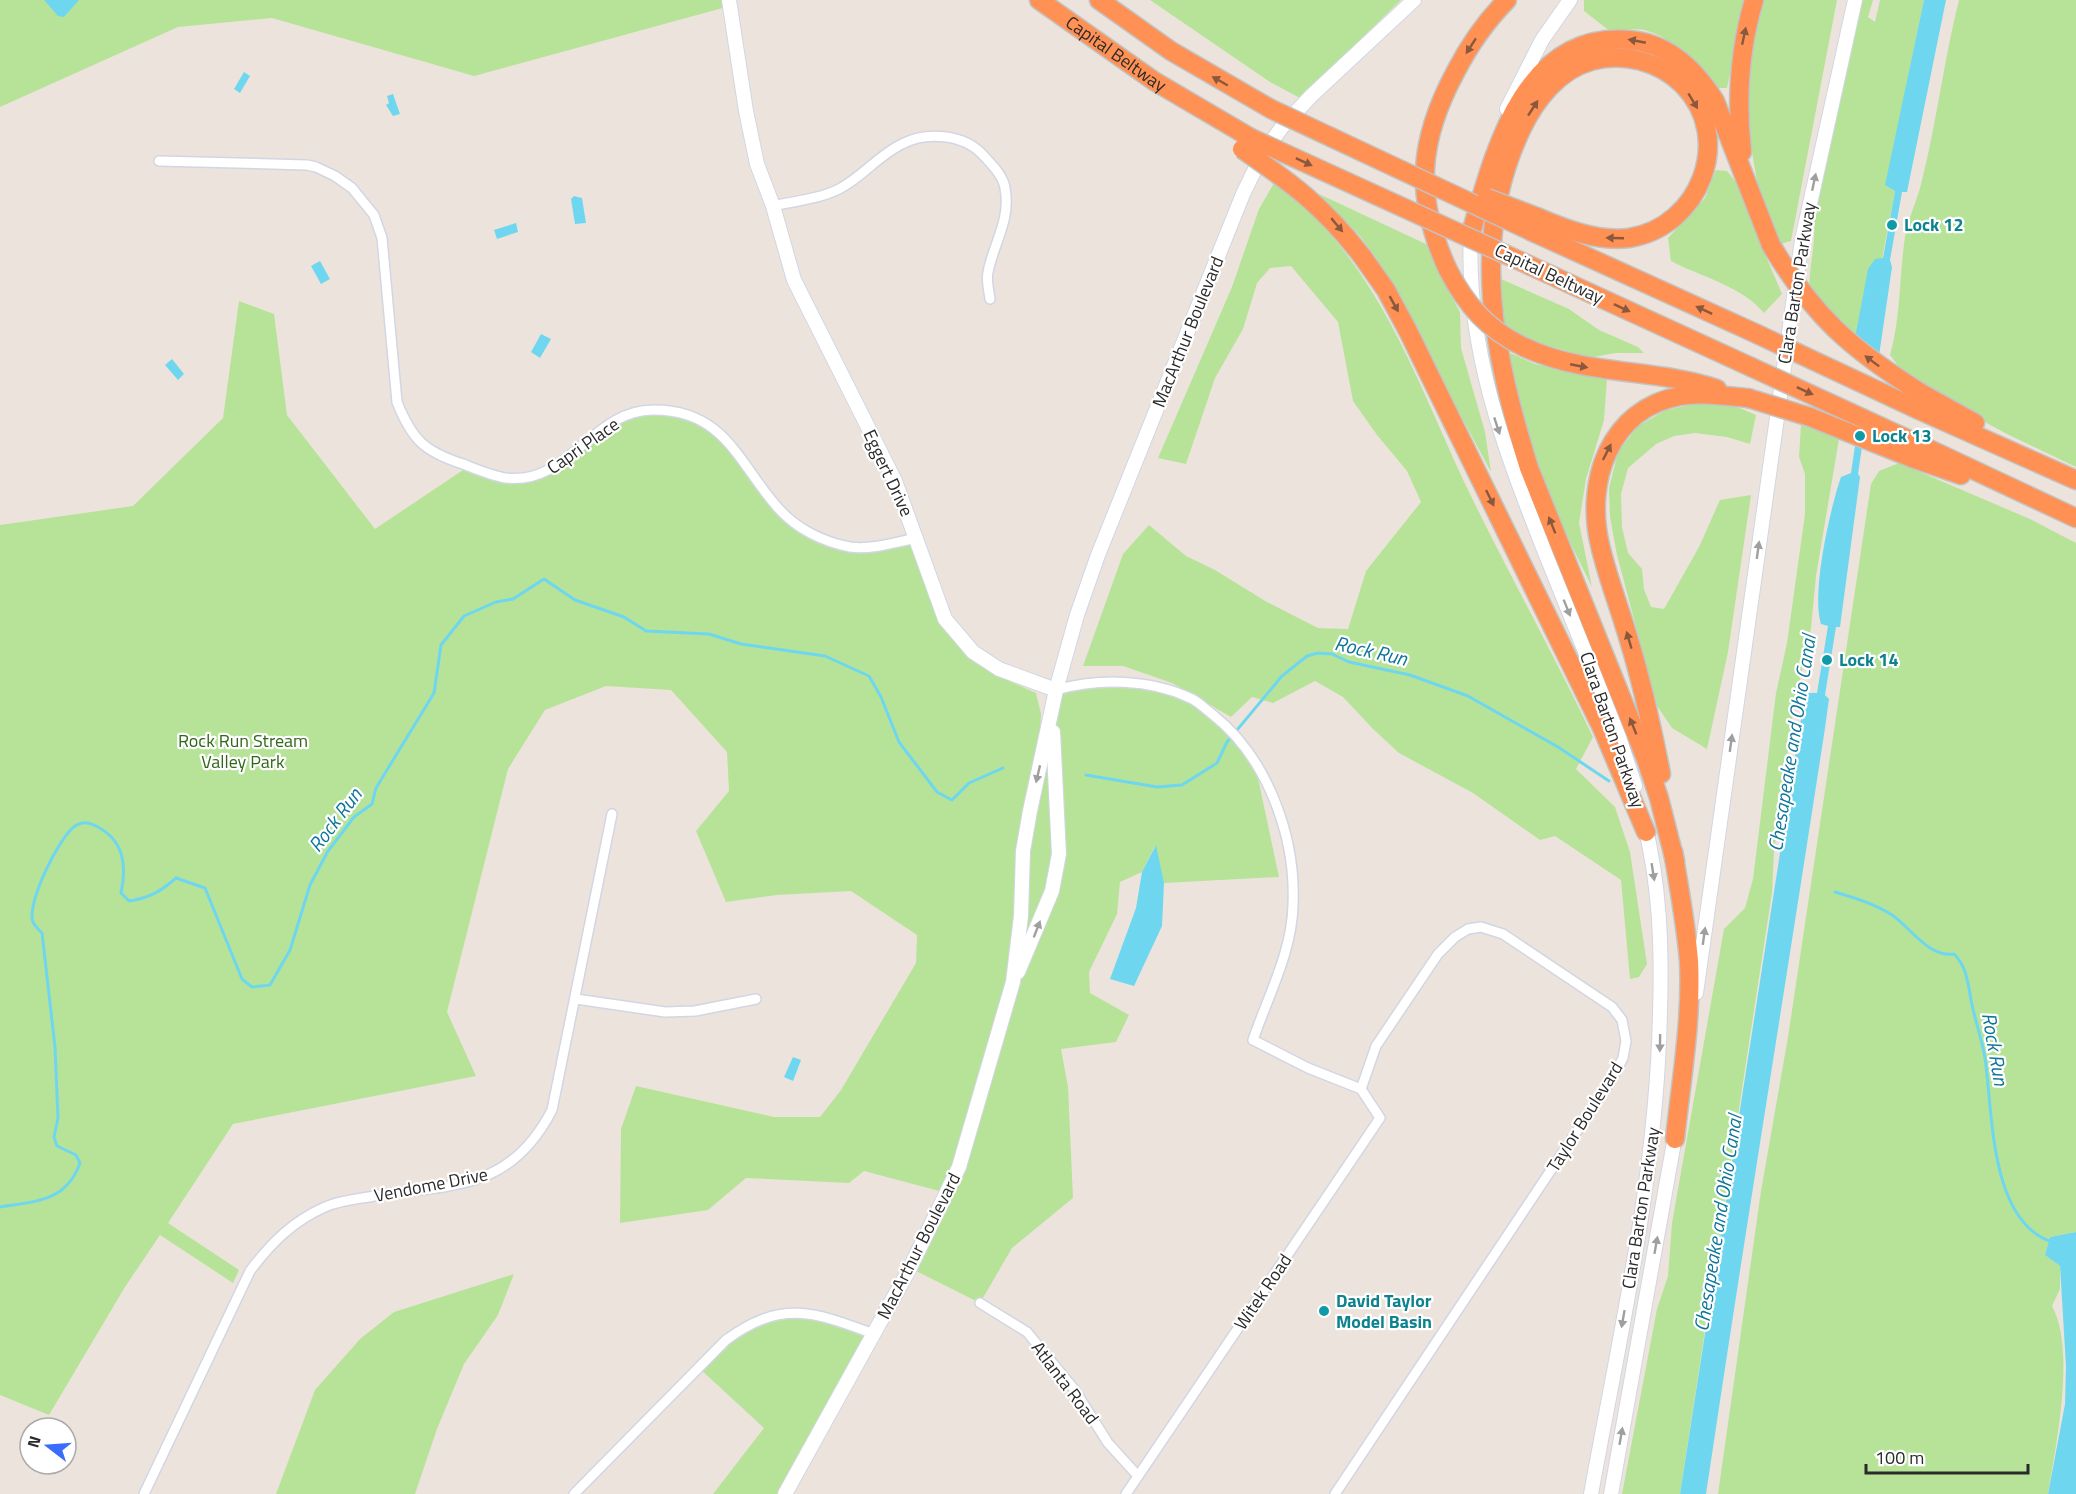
<svg xmlns="http://www.w3.org/2000/svg" width="2076" height="1494" font-family="'Titillium Web',sans-serif">
	<rect width="100%" height="100%" fill="#ece4dc"/>
	<!-- green -->
	<g fill="#b7e398">
		<polygon points="0,0 729,0 730,6 474,76 272,18 178,27 0,107"/>
		<polygon points="1150,0 1401,0 1300,98 1270,82"/>
		<path d="M1584,0H1745L1727,88H1718C1698,65 1675,38 1644,30C1634,28 1621,31 1611,32L1584,11Z"/>
		<polygon points="1762,0 1837,0 1791,241 1780,244 1760,198 1746,118 1746,61"/>
		<path d="M1859,0H1873L1868,17L1875,22L1880,0H1924L1886,185L1895,191L1882,259H1875L1864,292L1855,341L1809,291C1809,267 1816,243 1814,219Z"/>
		<path d="M1959,0H2076V467L2009,435L1910,382L1890,355C1901,316 1899,277 1905,237C1908,218 1918,199 1922,180C1937,120 1944,59 1959,0Z"/>
		<path d="M1716,170L1727,171L1740,187L1750,219L1782,294L1764,313C1742,286 1701,277 1671,261L1668,238L1705,198Z"/>
		<path d="M1274,183C1378,257 1417,384 1470,494C1510,576 1554,655 1593,737L1576,769L1615,807L1630,852L1647,964L1639,977L1630,979L1621,880L1555,836L1540,840L1473,793L1399,753L1373,729L1343,697L1315,681L1273,703L1252,697L1231,717L1172,683L1123,666H1083L1123,554L1149,525L1186,556L1215,570L1267,602L1318,628L1348,629L1366,571L1421,502L1407,471L1377,435L1353,401L1338,322L1291,266L1270,268L1257,283L1243,329L1215,378L1186,464L1158,458L1232,287L1259,209Z"/>
		<polygon points="1319,194 1428,245 1434,264 1460,312 1461,348 1485,432 1491,472 1377,259 1360,236"/>
		<polygon points="1501,279 1569,309 1599,330 1638,347 1644,353 1615,353 1594,357 1577,354 1553,347 1539,346 1500,323 1498,301"/>
		<polygon points="239,301 274,314 287,415 375,529 469,466 506,478 538,476 600,429 654,409 711,426 780,509 809,533 851,547 917,538 945,619 1007,680 1036,693 1041,714 1039,765 1056,690 1119,682 1192,698 1219,720 1255,764 1279,877 1164,883 1155,846 1142,872 1120,882 1117,914 1089,972 1090,993 1129,1015 1116,1042 1061,1049 1068,1087 1073,1198 1012,1248 980,1303 910,1268 947,1193 864,1171 849,1183 746,1178 708,1210 620,1223 621,1129 636,1086 774,1117 820,1117 841,1090 916,963 917,935 851,891 777,895 726,902 696,831 729,791 727,752 671,690 606,686 545,710 508,769 447,1012 476,1076 233,1124 168,1223 239,1270 233,1283 160,1235 125,1287 49,1415 0,1395 0,525 133,506 223,418"/>
		<path d="M1508,352L1535,364L1607,378L1604,420L1586,479L1579,523L1592,587C1564,531 1536,472 1519,411C1513,392 1512,372 1508,352Z"/>
		<polygon points="1700,403 1735,406 1756,415 1750,444 1727,437 1695,433 1674,436 1656,444 1628,468 1621,494 1622,527 1628,553 1642,569 1644,589 1651,607 1664,609 1699,547 1720,500 1751,495 1728,652 1707,749 1672,728 1657,706 1617,555 1610,517 1609,488 1618,452 1638,426 1666,410"/>
		<polygon points="1801,425 1839,439 1816,576 1811,628 1793,713 1774,852 1772,893 1680,1494 1622,1494 1657,1309 1668,1276 1672,1223 1724,929 1745,908 1753,879 1776,693 1787,643 1805,514 1805,474 1799,457"/>
		<path d="M1899,463L2030,519L2076,543V1232L2050,1237L2045,1255L2060,1266V1289L2052,1306C2076,1350 2056,1444 2048,1494H1718L1761,1191L1788,1037L1871,484L1879,471Z"/>
		<polygon points="514,1274 498,1315 464,1364 437,1429 415,1494 276,1494 315,1390 360,1339 394,1312"/>
		<polygon points="793,1313 874,1334 785,1494 713,1494 764,1428 699,1368 747,1324"/>
	</g>
	<!-- water -->
	<g fill="#6ed7ef">
		<polygon points="44,0 79,0 64,17 58,16"/>
		<path d="M1924,0H1946L1907,192H1902L1890,260L1892,267L1873,397L1869,399L1858,474L1860,477L1840,627H1836L1825,695L1829,699L1825,728C1786,983 1744,1238 1706,1494H1680L1805,693H1817L1828,626L1821,624C1811,593 1830,509 1841,477L1851,473L1862,398L1848,375L1868,269L1875,259L1883,258L1895,191L1885,185Z"/>
		<polygon points="244,72 250,76 240,93 234,89"/>
		<polygon points="393,94 400,114 393,116 386,105 389,103 387,96"/>
		<polygon points="574,196 582,198 586,223 575,224 571,199"/>
		<polygon points="516,223 518,232 497,239 494,230"/>
		<polygon points="320,261 330,279 321,284 311,266"/>
		<polygon points="541,334 551,339 540,358 531,352"/>
		<polygon points="172,359 184,374 178,380 165,365"/>
		<polygon points="1156,845 1164,883 1162,926 1134,986 1110,979 1136,908 1142,872"/>
		<polygon points="793,1057 801,1060 793,1081 784,1077"/>
		<polygon points="2076,1232 2076,1494 2048,1494 2065,1404 2066,1366 2060,1266 2045,1255 2050,1237"/>
	</g>
	<!-- pier -->
	<polygon fill="#ece4dc" points="1852,340 1881,361 1865,448 1852,443 1859,399 1845,375"/>
	<g fill="none" stroke-linecap="round" stroke-linejoin="round">
		<!-- stream -->
		<g stroke="#6ed7ef" stroke-width="3">
			<polyline points="1086,775 1157,787 1182,785 1217,763 1227,742 1282,676 1307,656 1318,653 1332,654 1349,662 1410,675 1468,696 1558,747 1609,781"/>
			<path d="M1835,892C1855,898 1875,904 1892,915C1911,928 1929,958 1954,954C1968,968 1968,986 1972,1005C1976,1023 1982,1040 1985,1058C1993,1112 1989,1221 2052,1242"/>
			<path d="M0,1207C36,1201 66,1202 80,1163L76,1155L57,1146L54,1137L58,1118L55,1047L42,933C39,930 34,925 33,922C26,904 59,837 75,826C82,821 89,822 96,826C124,840 127,865 121,893L129,901C149,898 160,892 176,878L205,888L242,979L252,987L270,985L290,950L310,885L328,851L354,817L372,804L376,788L434,693L441,645L464,616L496,602L513,599L544,579L575,600L624,617L646,631L709,634L741,644L825,656L869,676L881,697L899,742L937,792L952,800L969,783L1003,768"/>
		</g>
		<defs>
			<g id="street">
				<path d="M159,161L307,165L316,167L335,176L352,188L374,215L382,238L397,402C412,440 425,452 463,464C476,469 492,476 506,478C568,486 593,409 654,410C726,410 739,465 779,509C797,529 823,542 850,547C872,550 896,542 917,538"/>
				<path d="M773,206C795,201 819,199 839,189C862,177 879,155 902,144C926,131 964,134 983,155C991,164 1003,175 1005,188C1011,220 994,242 988,272C986,280 989,291 990,299"/>
				<path d="M1056,690C1099,678 1150,679 1190,698C1198,701 1205,709 1212,714C1267,757 1296,836 1293,905C1292,952 1268,996 1253,1040L1308,1068L1361,1089"/>
				<polyline points="576,999 665,1012 695,1011 756,999"/>
				<polyline points="980,1303 1027,1332 1074,1389 1108,1443 1138,1476"/>
				<path d="M144,1494L250,1271C271,1243 293,1221 325,1207C340,1200 358,1199 374,1196C454,1184 510,1191 552,1110L612,814"/>
				<path d="M574,1494L726,1340C782,1299 814,1312 874,1334"/>
				<polyline points="1126,1494 1380,1118 1361,1089"/>
				<polyline points="1335,1494 1613,1077 1623,1058 1626,1041 1622,1020 1612,1007 1503,934 1481,927 1468,929 1455,937 1438,954 1376,1046 1361,1089"/>
			</g>
			<g id="secondary">
				<polyline points="729,0 746,111 757,164 773,206 794,280 895,481 945,619 973,652 999,669 1056,690"/>
				<polyline points="1507,109 1542,40 1570,0"/>
				<path d="M1471,231C1465,348 1504,448 1546,555C1571,616 1595,676 1619,737L1635,786"/>
				<polyline points="1018,972 1052,891 1059,854 1053,732"/>
				<polyline points="1696,993 1802,240 1855,0"/>
				<polyline points="785,1494 910,1268 959,1167 1013,982 1021,916 1023,851 1030,811 1056,690 1077,615 1098,555 1243,194 1262,155 1282,127 1311,96 1414,0"/>
				<path d="M1591,1494C1620,1334 1657,1175 1660,1012C1662,949 1660,884 1644,822"/>
				<polyline points="1611,1494 1676,1131"/>
			</g>
			<g id="highway">
				<path id="s1" d="M1039,0L1154,81L1251,138"/>
				<polyline points="1099,0 1171,51 1271,109"/>
				<path d="M1742,152C1736,100 1739,51 1754,0"/>
				<path d="M1537,217C1565,229 1598,242 1629,238C1700,227 1735,138 1683,85C1659,61 1623,52 1591,61C1559,70 1536,99 1522,128C1468,240 1494,355 1529,468L1646,759L1659,798L1675,861"/>
				<path d="M1471,233C1494,153 1523,31 1629,40C1668,43 1695,69 1715,101L1771,245"/>
				<polyline points="1535,233 1757,334"/>
				<polyline points="1362,256 1386,290 1408,331 1602,728 1646,832"/>
				<polyline points="1531,266 1751,367"/>
				<path d="M1448,270C1414,197 1418,141 1456,71C1469,46 1487,20 1507,0"/>
				<path d="M1524,347C1585,376 1654,368 1717,389"/>
				<polyline points="1921,393 1975,423"/>
				<polyline points="1919,410 2076,480"/>
				<polyline points="1914,442 2076,518"/>
				<polyline points="1912,458 1961,475"/>
				<path d="M1661,774C1652,728 1642,682 1628,637C1619,606 1607,576 1600,545C1585,482 1609,409 1680,396C1702,392 1725,396 1748,398"/>
				<path d="M1673,851C1679,888 1686,924 1689,961C1692,1020 1681,1081 1675,1139"/>
			</g>
		</defs>
		<!-- street casing -->
		<use href="#street" stroke="#d1d6e3" stroke-width="12"/>
		<!-- secondary casing -->
		<use href="#secondary" stroke="#d1d6e3" stroke-width="16"/>
		<!-- highway casing -->
		<use href="#highway" stroke="#c3c3c3" stroke-width="21"/>
		<!-- street -->
		<use href="#street" stroke="#fff" stroke-width="9"/>
		<!-- secondary -->
		<use href="#secondary" stroke="#fff" stroke-width="14"/>
		<!-- highway -->
		<use href="#highway" stroke="#ff9154" stroke-width="18"/>
		<defs>
			<g id="highway-bridge">
				<polyline points="1271,109 1535,233"/>
				<polyline points="1251,138 1531,266"/>
				<path d="M1242,149C1293,184 1323,206 1362,256"/>
				<polyline points="1487,198 1537,217"/>
				<path d="M1771,245C1814,317 1851,349 1921,393"/>
				<path d="M1448,270C1466,305 1488,330 1524,347"/>
				<polyline points="1757,334 1919,410"/>
				<polyline points="1751,367 1914,442"/>
				<polyline points="1748,398 1810,417 1912,458"/>
			</g>
		</defs>
		<!-- highway-bridge casing -->
		<use href="#highway-bridge" stroke="#c3c3c3" stroke-width="21" stroke-linecap="butt"/>
		<!-- highway-bridge -->
		<use href="#highway-bridge" stroke="#ff9154" stroke-width="18"/>
	</g>
	<!-- one-way arrows -->
	<defs><path id="oneway-solid" d="M-6-.8H1V-3.2L6.5 0L1 3.2V.8H-6Z" transform="scale(1.5)"/></defs>
	<g fill="#8a583d">
		<use href="#oneway-solid" transform="translate(1744 36) rotate(-78)"/>
		<use href="#oneway-solid" transform="translate(1637 41) rotate(-169)"/>
		<use href="#oneway-solid" transform="translate(1471 46) rotate(123)"/>
		<use href="#oneway-solid" transform="translate(1220 81) rotate(-150)"/>
		<use href="#oneway-solid" transform="translate(1693 101) rotate(59)"/>
		<use href="#oneway-solid" transform="translate(1533 108) rotate(-57)"/>
		<use href="#oneway-solid" transform="translate(1304 162) rotate(25)"/>
		<use href="#oneway-solid" transform="translate(1337 225) rotate(50)"/>
		<use href="#oneway-solid" transform="translate(1615 238) rotate(-178)"/>
		<use href="#oneway-solid" transform="translate(1394 304) rotate(61)"/>
		<use href="#oneway-solid" transform="translate(1622 308) rotate(25)"/>
		<use href="#oneway-solid" transform="translate(1704 310) rotate(-155)"/>
		<use href="#oneway-solid" transform="translate(1872 361) rotate(-143)"/>
		<use href="#oneway-solid" transform="translate(1579 366) rotate(11)"/>
		<use href="#oneway-solid" transform="translate(1805 391) rotate(25)"/>
		<use href="#oneway-solid" transform="translate(1607 452) rotate(-63)"/>
		<use href="#oneway-solid" transform="translate(1490 498) rotate(64)"/>
		<use href="#oneway-solid" transform="translate(1552 525) rotate(-112)"/>
		<use href="#oneway-solid" transform="translate(1629 640) rotate(-106)"/>
		<use href="#oneway-solid" transform="translate(1633 726) rotate(-112)"/>
	</g>
	<g fill="#9f9f9f">
		<use href="#oneway-solid" transform="translate(1814 182) rotate(-78)"/>
		<use href="#oneway-solid" transform="translate(1497 426) rotate(72)"/>
		<use href="#oneway-solid" transform="translate(1758 550) rotate(-82)"/>
		<use href="#oneway-solid" transform="translate(1567 608) rotate(68)"/>
		<use href="#oneway-solid" transform="translate(1731 743) rotate(-82)"/>
		<use href="#oneway-solid" transform="translate(1038 774) rotate(103)"/>
		<use href="#oneway-solid" transform="translate(1653 872) rotate(81)"/>
		<use href="#oneway-solid" transform="translate(1037 929) rotate(-69)"/>
		<use href="#oneway-solid" transform="translate(1704 936) rotate(-82)"/>
		<use href="#oneway-solid" transform="translate(1660 1043) rotate(91)"/>
		<use href="#oneway-solid" transform="translate(1656 1245) rotate(-80)"/>
		<use href="#oneway-solid" transform="translate(1623 1319) rotate(100)"/>
		<use href="#oneway-solid" transform="translate(1621 1436) rotate(-80)"/>
	</g>
	<!-- markers -->
	<g fill="#0f9aa8" stroke="#fff" stroke-width="2">
		<circle cx="1892" cy="225" r="6"/>
		<circle cx="1860" cy="436" r="6"/>
		<circle cx="1827" cy="660" r="6"/>
		<circle cx="1324" cy="1311" r="6"/>
	</g>
	<g text-anchor="middle" stroke-width="4.5" stroke-linejoin="round" paint-order="stroke">
		<!-- street labels -->
		<g font-size="18" fill="#2a2a2a" stroke="#fff">
			<text dy="6" stroke="none"><textPath href="#s1" startOffset="94">Capital Beltway</textPath></text>
			<text transform="translate(1549 274) rotate(25)" y="6">Capital Beltway</text>
			<text transform="translate(1797 283) rotate(-81)" y="6">Clara Barton Parkway</text>
			<text transform="translate(1188 332) rotate(-68)" y="6">MacArthur Boulevard</text>
			<text transform="translate(583 446) rotate(-35)" y="6">Capri Place</text>
			<text transform="translate(888 473) rotate(65)" y="6">Eggert Drive</text>
			<text transform="translate(1612 730) rotate(71)" y="6">Clara Barton Parkway</text>
			<text transform="translate(1585 1117) rotate(-58)" y="6">Taylor Boulevard</text>
			<text transform="translate(431 1185) rotate(-11)" y="6">Vendome Drive</text>
			<text transform="translate(1641 1208) rotate(-81)" y="6">Clara Barton Parkway</text>
			<text transform="translate(919 1246) rotate(-63)" y="6">MacArthur Boulevard</text>
			<text transform="translate(1263 1292) rotate(-56)" y="6">Witek Road</text>
			<text transform="translate(1065 1383) rotate(53)" y="6">Atlanta Road</text>
		</g>
		<!-- culture labels -->
		<g font-size="18" font-weight="bold" fill="#0d838f" stroke="#fff" text-anchor="start">
			<text x="1904" y="231">Lock 12</text>
			<text x="1872" y="442">Lock 13</text>
			<text x="1839" y="666">Lock 14</text>
			<text x="1336" y="1307">David Taylor<tspan x="1336" dy="21">Model Basin</tspan></text>
		</g>
		<!-- park labels -->
		<g font-size="18" fill="#306719" stroke="#fff">
			<text x="243" y="747">Rock Run Stream<tspan x="243" dy="21">Valley Park</tspan></text>
		</g>
		<!-- water labels -->
		<g font-size="20" font-style="italic" fill="#0d759b" stroke="#fff">
			<text transform="translate(1371 651) rotate(13)" y="7">Rock Run</text>
			<text transform="translate(1792 743) rotate(-81)" y="7">Chesapeake and Ohio Canal</text>
			<text transform="translate(335 820) rotate(-53)" y="7">Rock Run</text>
			<text transform="translate(1995 1049) rotate(80)" y="7">Rock Run</text>
			<text transform="translate(1718 1223) rotate(-81)" y="7">Chesapeake and Ohio Canal</text>
		</g>
	</g>
	<!-- north arrow -->
	<g transform="translate(48 1446) rotate(287)"><circle r="28" fill="#ffffff" stroke="#aaaaaa" stroke-width="1.5"/>
	<path d="M0-4.5L10 22L0 15L-10 22Z" fill="#3a6dfb"/>
	<text y="-9" font-size="16" font-weight="bold" text-anchor="middle" fill="#2a2a2a">N</text>
	</g>
	<!-- scale -->
	<path d="M1866 1464v9h162v-9" fill="none" stroke="#2a2a2a" stroke-width="3"/>
	<text x="1875" y="1464" font-size="18" fill="#2a2a2a" stroke="#ffffff" stroke-width="4.5" paint-order="stroke">100 m</text>
</svg>
